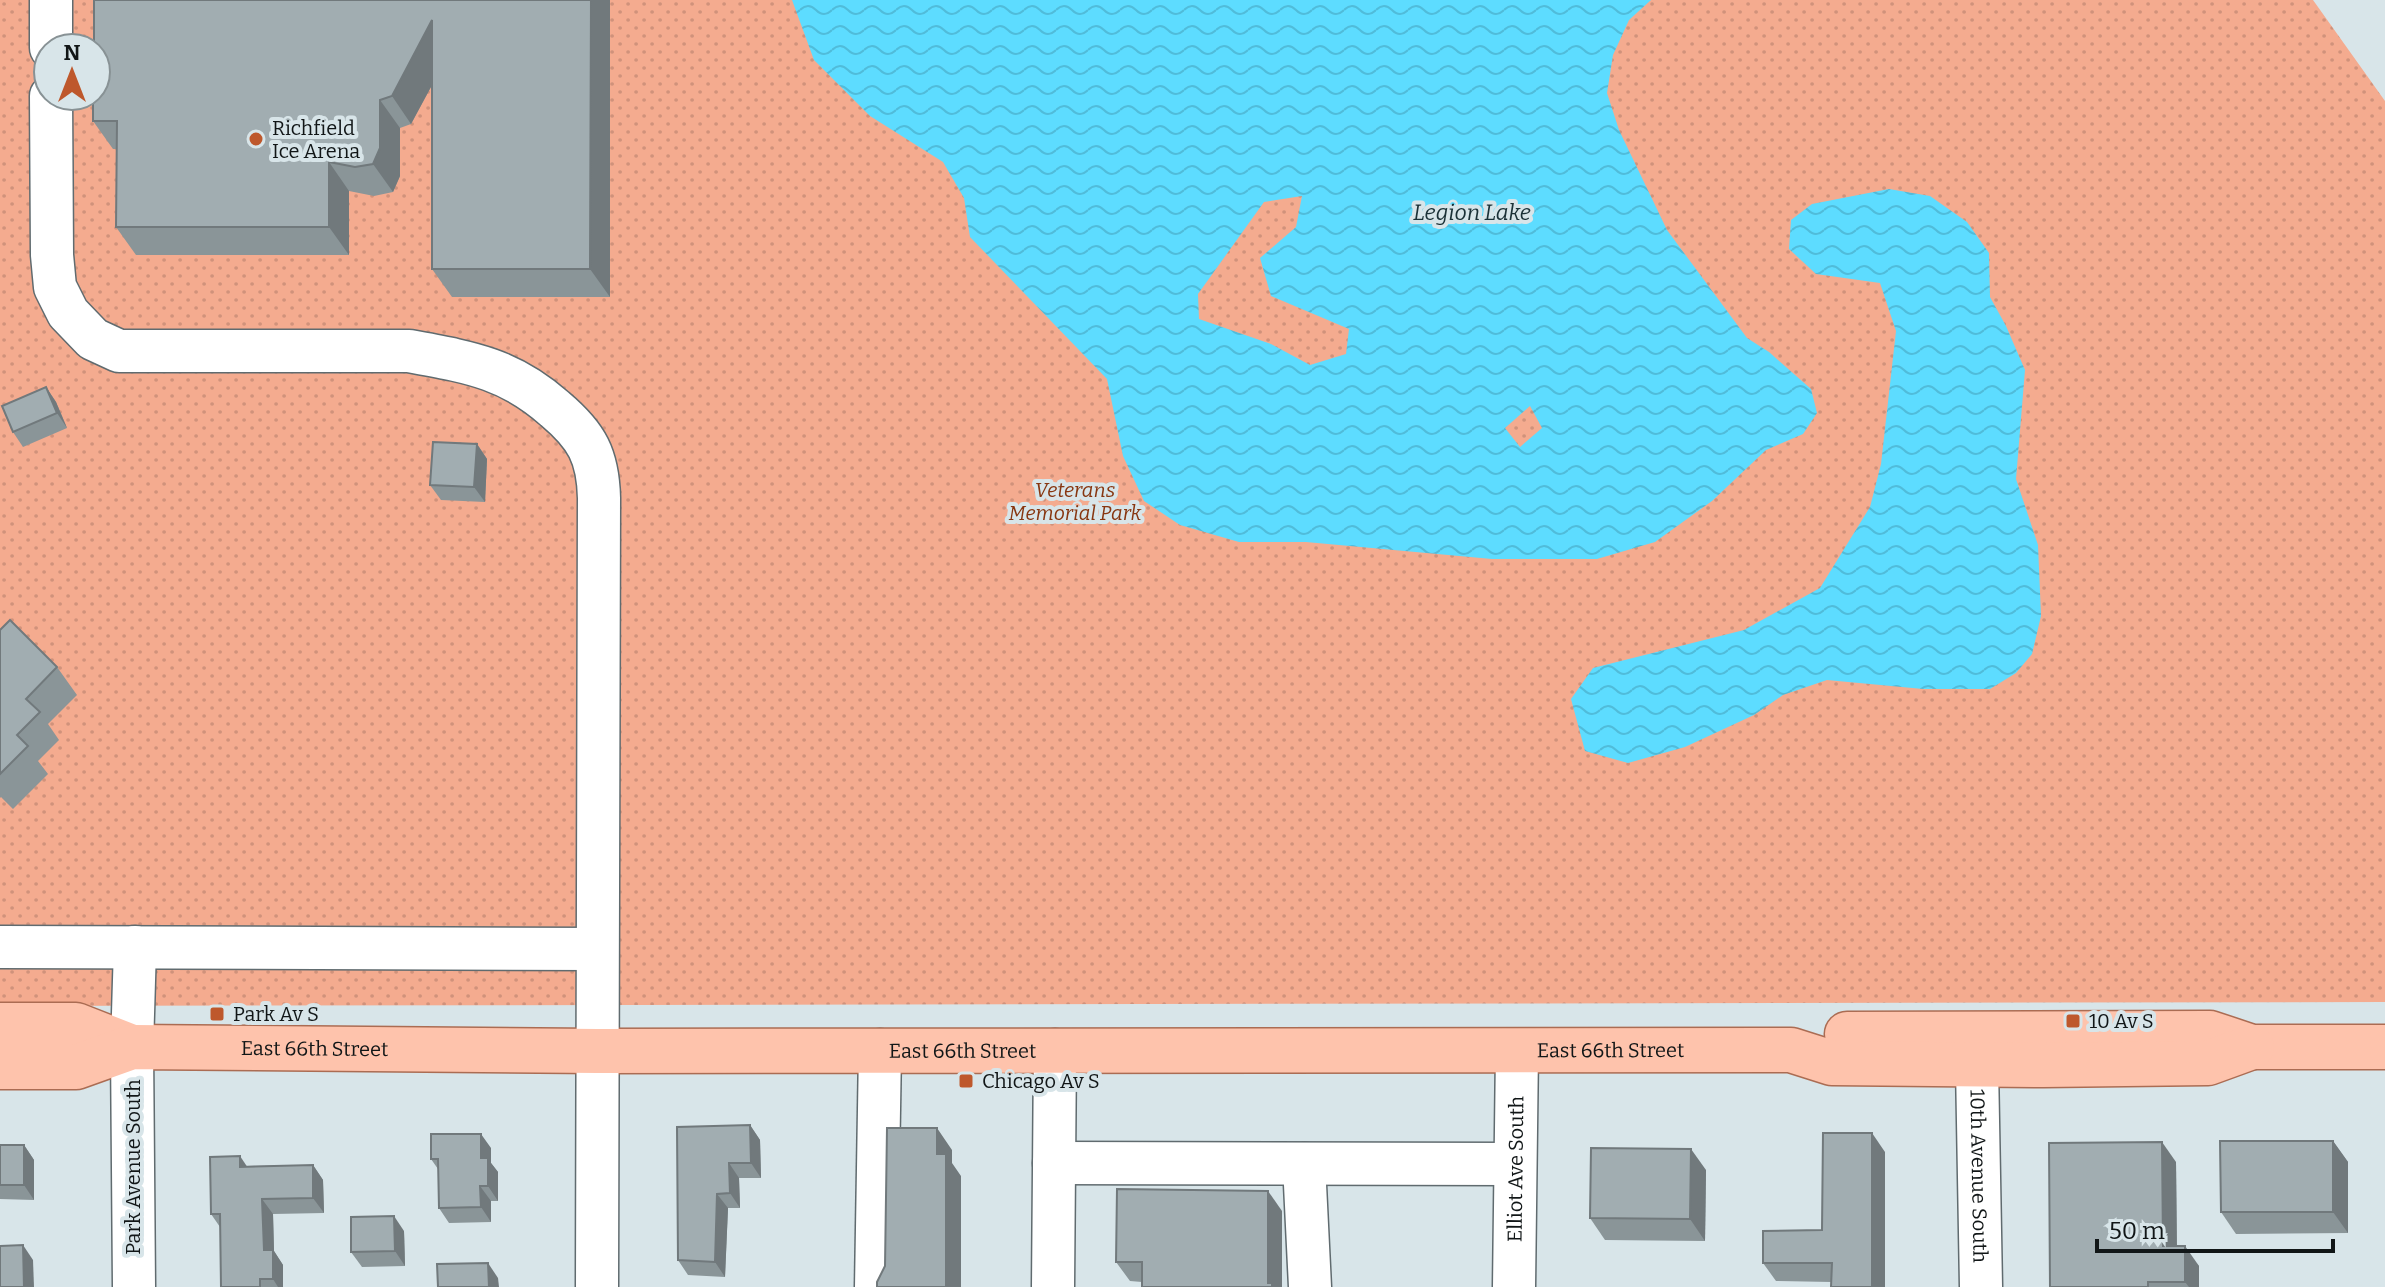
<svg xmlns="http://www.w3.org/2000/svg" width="2385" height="1287" font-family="Bitter,serif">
	<defs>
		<pattern id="grass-dots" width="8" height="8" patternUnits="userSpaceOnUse" patternTransform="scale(2)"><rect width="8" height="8" fill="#f4ab8f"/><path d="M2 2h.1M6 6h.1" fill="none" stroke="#d0927b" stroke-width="1.8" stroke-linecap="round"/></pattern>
		<pattern id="water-waves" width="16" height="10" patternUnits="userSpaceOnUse" patternTransform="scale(2)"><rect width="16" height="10" fill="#5ddcff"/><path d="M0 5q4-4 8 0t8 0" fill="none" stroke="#50bcda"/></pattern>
	</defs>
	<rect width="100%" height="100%" fill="#d8e5e9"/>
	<!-- grass -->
	<path fill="url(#grass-dots)" fill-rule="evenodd" d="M0,0H2313L2385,101V1002L0,1006ZM48,48H96V96H48Z"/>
	<!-- water -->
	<g fill="url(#water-waves)" fill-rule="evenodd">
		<path d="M792,0H1651L1629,20L1613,55L1607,93L1619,130L1667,230L1747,338L1769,352L1811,389L1817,413L1803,434L1766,450L1712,501L1655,542L1597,559H1492L1306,542H1239L1180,525L1144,501L1123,456L1107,379L970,237L964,198L943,162L870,116L814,60ZM1302,196L1296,227L1260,258L1271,296L1349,329L1346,354L1310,365L1271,344L1199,319L1198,294L1264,202ZM1530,406L1542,428L1520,447L1505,428Z"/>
		<polygon points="1889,189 1930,196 1967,222 1989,253 1990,297 2006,326 2025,370 2016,479 2038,545 2041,616 2032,654 2016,673 1990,689 1923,689 1827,680 1783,695 1754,715 1685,747 1628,763 1585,751 1571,699 1593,668 1744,630 1820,588 1870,507 1881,464 1896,331 1880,283 1816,274 1789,249 1791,220 1812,204"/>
	</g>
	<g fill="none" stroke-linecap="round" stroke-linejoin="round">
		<defs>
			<g id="minor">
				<polyline points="51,0 51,48"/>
				<path d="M51,96L52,255L55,287L68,313L93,339L119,351H409C469,362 509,368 555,409C587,436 598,456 599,498L597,1287"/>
				<polyline points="0,947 597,949"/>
				<path id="s1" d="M1977,1066L1981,1287"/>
				<polyline points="1054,1163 1515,1164"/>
				<polyline points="1304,1164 1310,1287"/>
				<polyline points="134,1287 132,1047 135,947"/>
				<polyline points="876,1287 880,1050"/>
				<polyline points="1053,1287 1055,1050"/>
				<path id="s2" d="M1514,1287L1517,1050"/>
			</g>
			<g id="major">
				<polyline points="0,1025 76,1025 132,1047"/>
				<polyline points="1847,1034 2210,1033 2252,1047 2385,1047"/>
				<path id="s3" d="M0,1067H76L132,1047L598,1051L1791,1050L1832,1063L2044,1065L2208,1063L2252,1047"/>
			</g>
		</defs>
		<!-- minor casing -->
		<use href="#minor" stroke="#606b6f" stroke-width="45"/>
		<!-- major casing -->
		<use href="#major" stroke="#ab6c53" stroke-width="47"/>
		<!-- minor -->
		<use href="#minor" stroke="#fff" stroke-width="42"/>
		<!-- major -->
		<use href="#major" stroke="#fec3ac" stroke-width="44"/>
	</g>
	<!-- wall -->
	<g fill="#8a9598">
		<polygon points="94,0 610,0 610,297 452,297 432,269 432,85 411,124 400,128 400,176 393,192 374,196 349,191 349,255 136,255 116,227 117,149 113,149 93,121"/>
		<polygon points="46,387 56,402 67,428 23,447 13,432"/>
		<polygon points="477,444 487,459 485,502 441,500 430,485"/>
		<polygon points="0,630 57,667 77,695 48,724 59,740 38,761 48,774 13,809 1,797 0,798"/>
		<polygon points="750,1125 760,1140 761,1178 739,1178 740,1208 728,1208 725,1277 688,1275 678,1260"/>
		<polygon points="2333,1141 2348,1162 2348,1233 2236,1234 2221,1212"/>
		<polygon points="0,1145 24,1145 34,1160 34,1200 0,1199"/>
		<polygon points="491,1148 491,1163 498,1172 498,1201 491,1201 491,1222 449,1223 439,1208 438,1169 431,1159"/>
		<polygon points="1885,1152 1885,1287 1831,1287 1832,1282 1776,1281 1763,1263 1822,1230"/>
		<polygon points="2176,1162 2177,1246 2199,1266 2199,1287 2050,1287"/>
		<polygon points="313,1165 323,1180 324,1213 273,1214 274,1251 283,1265 283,1287 221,1287 220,1227 211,1214 247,1166"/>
		<polygon points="1706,1170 1705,1241 1605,1240 1590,1218"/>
		<polygon points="1282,1211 1282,1287 1142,1287 1142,1282 1130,1281 1116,1262"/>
		<polygon points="404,1231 405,1266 362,1267 351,1252"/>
	</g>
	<!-- shaded-wall -->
	<g fill="#71797c">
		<polygon points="591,0 610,0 610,297 590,269"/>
		<polygon points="432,20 452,48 411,124 392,96"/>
		<polygon points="380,100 400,128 400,176 393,192 373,164"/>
		<polygon points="329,162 349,191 349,255 329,227"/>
		<polygon points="46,387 56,402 67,428 57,413"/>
		<polygon points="477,444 487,459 485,502 474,487"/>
		<polygon points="750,1125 760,1140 761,1178 751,1163"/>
		<polygon points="937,1128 952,1150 952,1163 961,1176 961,1287 946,1287 937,1154"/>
		<polygon points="1872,1133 1885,1152 1885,1287 1872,1287"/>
		<polygon points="481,1134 491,1148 491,1163 498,1172 498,1201 488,1186 481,1158"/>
		<polygon points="2333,1141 2348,1162 2348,1233 2333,1212"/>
		<polygon points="2162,1142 2176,1162 2177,1266 2163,1246"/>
		<polygon points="24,1145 34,1160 34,1200 24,1185"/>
		<polygon points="1691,1149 1706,1170 1705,1241 1690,1219"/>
		<polygon points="240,1156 250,1171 240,1167"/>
		<polygon points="729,1163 739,1178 740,1208 730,1193"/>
		<polygon points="313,1165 323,1180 324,1213 313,1198"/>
		<polygon points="480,1186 491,1201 491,1222 481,1207"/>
		<polygon points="1268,1191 1282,1211 1282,1287 1271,1287 1268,1283"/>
		<polygon points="717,1194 728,1208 725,1277 715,1262"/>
		<polygon points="262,1199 273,1214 274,1251 283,1265 283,1287 278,1287 273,1279 264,1250"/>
		<polygon points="394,1216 404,1231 405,1266 395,1251"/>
		<polygon points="23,1245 33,1260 34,1287 24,1287"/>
		<polygon points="2185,1246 2199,1266 2199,1287 2189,1287 2185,1282"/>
		<polygon points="488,1263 498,1278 499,1287 489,1287"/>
	</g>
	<!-- building -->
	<g fill="#a1adb1" stroke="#71797c" stroke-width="2">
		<polygon points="94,0 591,0 590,269 432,269 432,20 392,96 380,100 380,148 373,164 355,167 329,162 329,227 116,227 117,121 93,121 93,96 96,96 96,48 94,48"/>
		<polygon points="46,387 57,413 13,432 2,406"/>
		<polygon points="433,442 477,444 474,487 430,485"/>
		<polygon points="10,620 57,667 26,699 40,712 17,735 28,746 0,774 0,630"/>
		<polygon points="750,1125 751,1163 729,1163 730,1193 717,1194 715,1262 678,1260 677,1127"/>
		<polygon points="887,1128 937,1128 937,1154 946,1154 946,1287 877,1287 877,1282 885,1266"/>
		<polygon points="1823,1133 1872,1133 1872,1287 1831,1287 1832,1263 1763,1263 1763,1231 1822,1230"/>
		<polygon points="431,1134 481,1134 481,1158 488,1158 488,1186 480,1186 481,1207 439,1208 438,1159 431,1159"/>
		<polygon points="2220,1141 2333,1141 2333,1212 2221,1212"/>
		<polygon points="2162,1142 2163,1246 2185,1246 2185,1282 2148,1282 2148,1287 2050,1287 2049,1143"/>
		<rect x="0" y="1145" width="24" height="40"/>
		<polygon points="1591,1148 1691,1149 1690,1219 1590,1218"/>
		<polygon points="240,1156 240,1167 313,1165 313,1198 262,1199 264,1250 273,1250 273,1279 260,1279 260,1287 221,1287 220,1214 211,1214 210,1157"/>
		<polygon points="1117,1189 1268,1191 1268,1283 1272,1283 1272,1287 1142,1287 1142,1262 1116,1262"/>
		<polygon points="394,1216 395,1251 351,1252 351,1217"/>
		<polygon points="23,1245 24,1287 0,1287 0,1246"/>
		<polygon points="488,1263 489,1287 438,1287 437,1264"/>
	</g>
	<!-- markers -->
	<g fill="#be582c" stroke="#d8e5e9" stroke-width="3">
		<circle cx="256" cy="139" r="8"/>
		<rect x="209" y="1006" width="16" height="16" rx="4"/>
		<rect x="2065" y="1013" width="16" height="16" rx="4"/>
		<rect x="958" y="1073" width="16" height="16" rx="4"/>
	</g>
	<g text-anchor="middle" stroke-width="8" stroke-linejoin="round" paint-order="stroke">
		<!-- poi labels -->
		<g font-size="20" fill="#111617" stroke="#d8e5e9" text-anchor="start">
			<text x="272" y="135">Richfield<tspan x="272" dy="23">Ice Arena</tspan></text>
			<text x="233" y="1021">Park Av S</text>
			<text x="2089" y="1028">10 Av S</text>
			<text x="982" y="1088">Chicago Av S</text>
		</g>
		<!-- park labels -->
		<g font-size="20" font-style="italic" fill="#873610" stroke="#d8e5e9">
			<text x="1075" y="497">Veterans<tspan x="1075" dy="23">Memorial Park</tspan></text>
		</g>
		<!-- street labels -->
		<g font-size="20" fill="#111617" stroke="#d8e5e9">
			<text dy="7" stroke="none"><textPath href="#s3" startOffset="318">East 66th Street</textPath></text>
			<text dy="7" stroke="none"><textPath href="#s3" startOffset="966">East 66th Street</textPath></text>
			<text dy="7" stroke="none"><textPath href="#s3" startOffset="1614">East 66th Street</textPath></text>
			<text transform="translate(133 1167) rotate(-90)" y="7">Park Avenue South</text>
			<text dy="7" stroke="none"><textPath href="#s2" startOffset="118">Elliot Ave South</textPath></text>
			<text dy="7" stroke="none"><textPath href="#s1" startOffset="110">10th Avenue South</textPath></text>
		</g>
		<!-- water labels -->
		<g font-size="22" font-style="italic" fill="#1b3137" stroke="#d8e5e9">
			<text x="1472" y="220">Legion Lake</text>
		</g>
	</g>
	<!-- north arrow -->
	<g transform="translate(72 72)"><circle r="38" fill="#d8e5e9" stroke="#889295" stroke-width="2"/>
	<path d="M0-6L14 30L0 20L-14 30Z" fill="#be582c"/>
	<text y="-12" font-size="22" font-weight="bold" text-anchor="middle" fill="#111617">N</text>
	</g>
	<!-- scale -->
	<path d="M2097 1239v12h236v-12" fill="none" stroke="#111617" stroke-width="4"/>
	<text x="2109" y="1239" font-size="24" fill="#111617" stroke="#d8e5e9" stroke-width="6" paint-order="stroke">50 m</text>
</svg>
